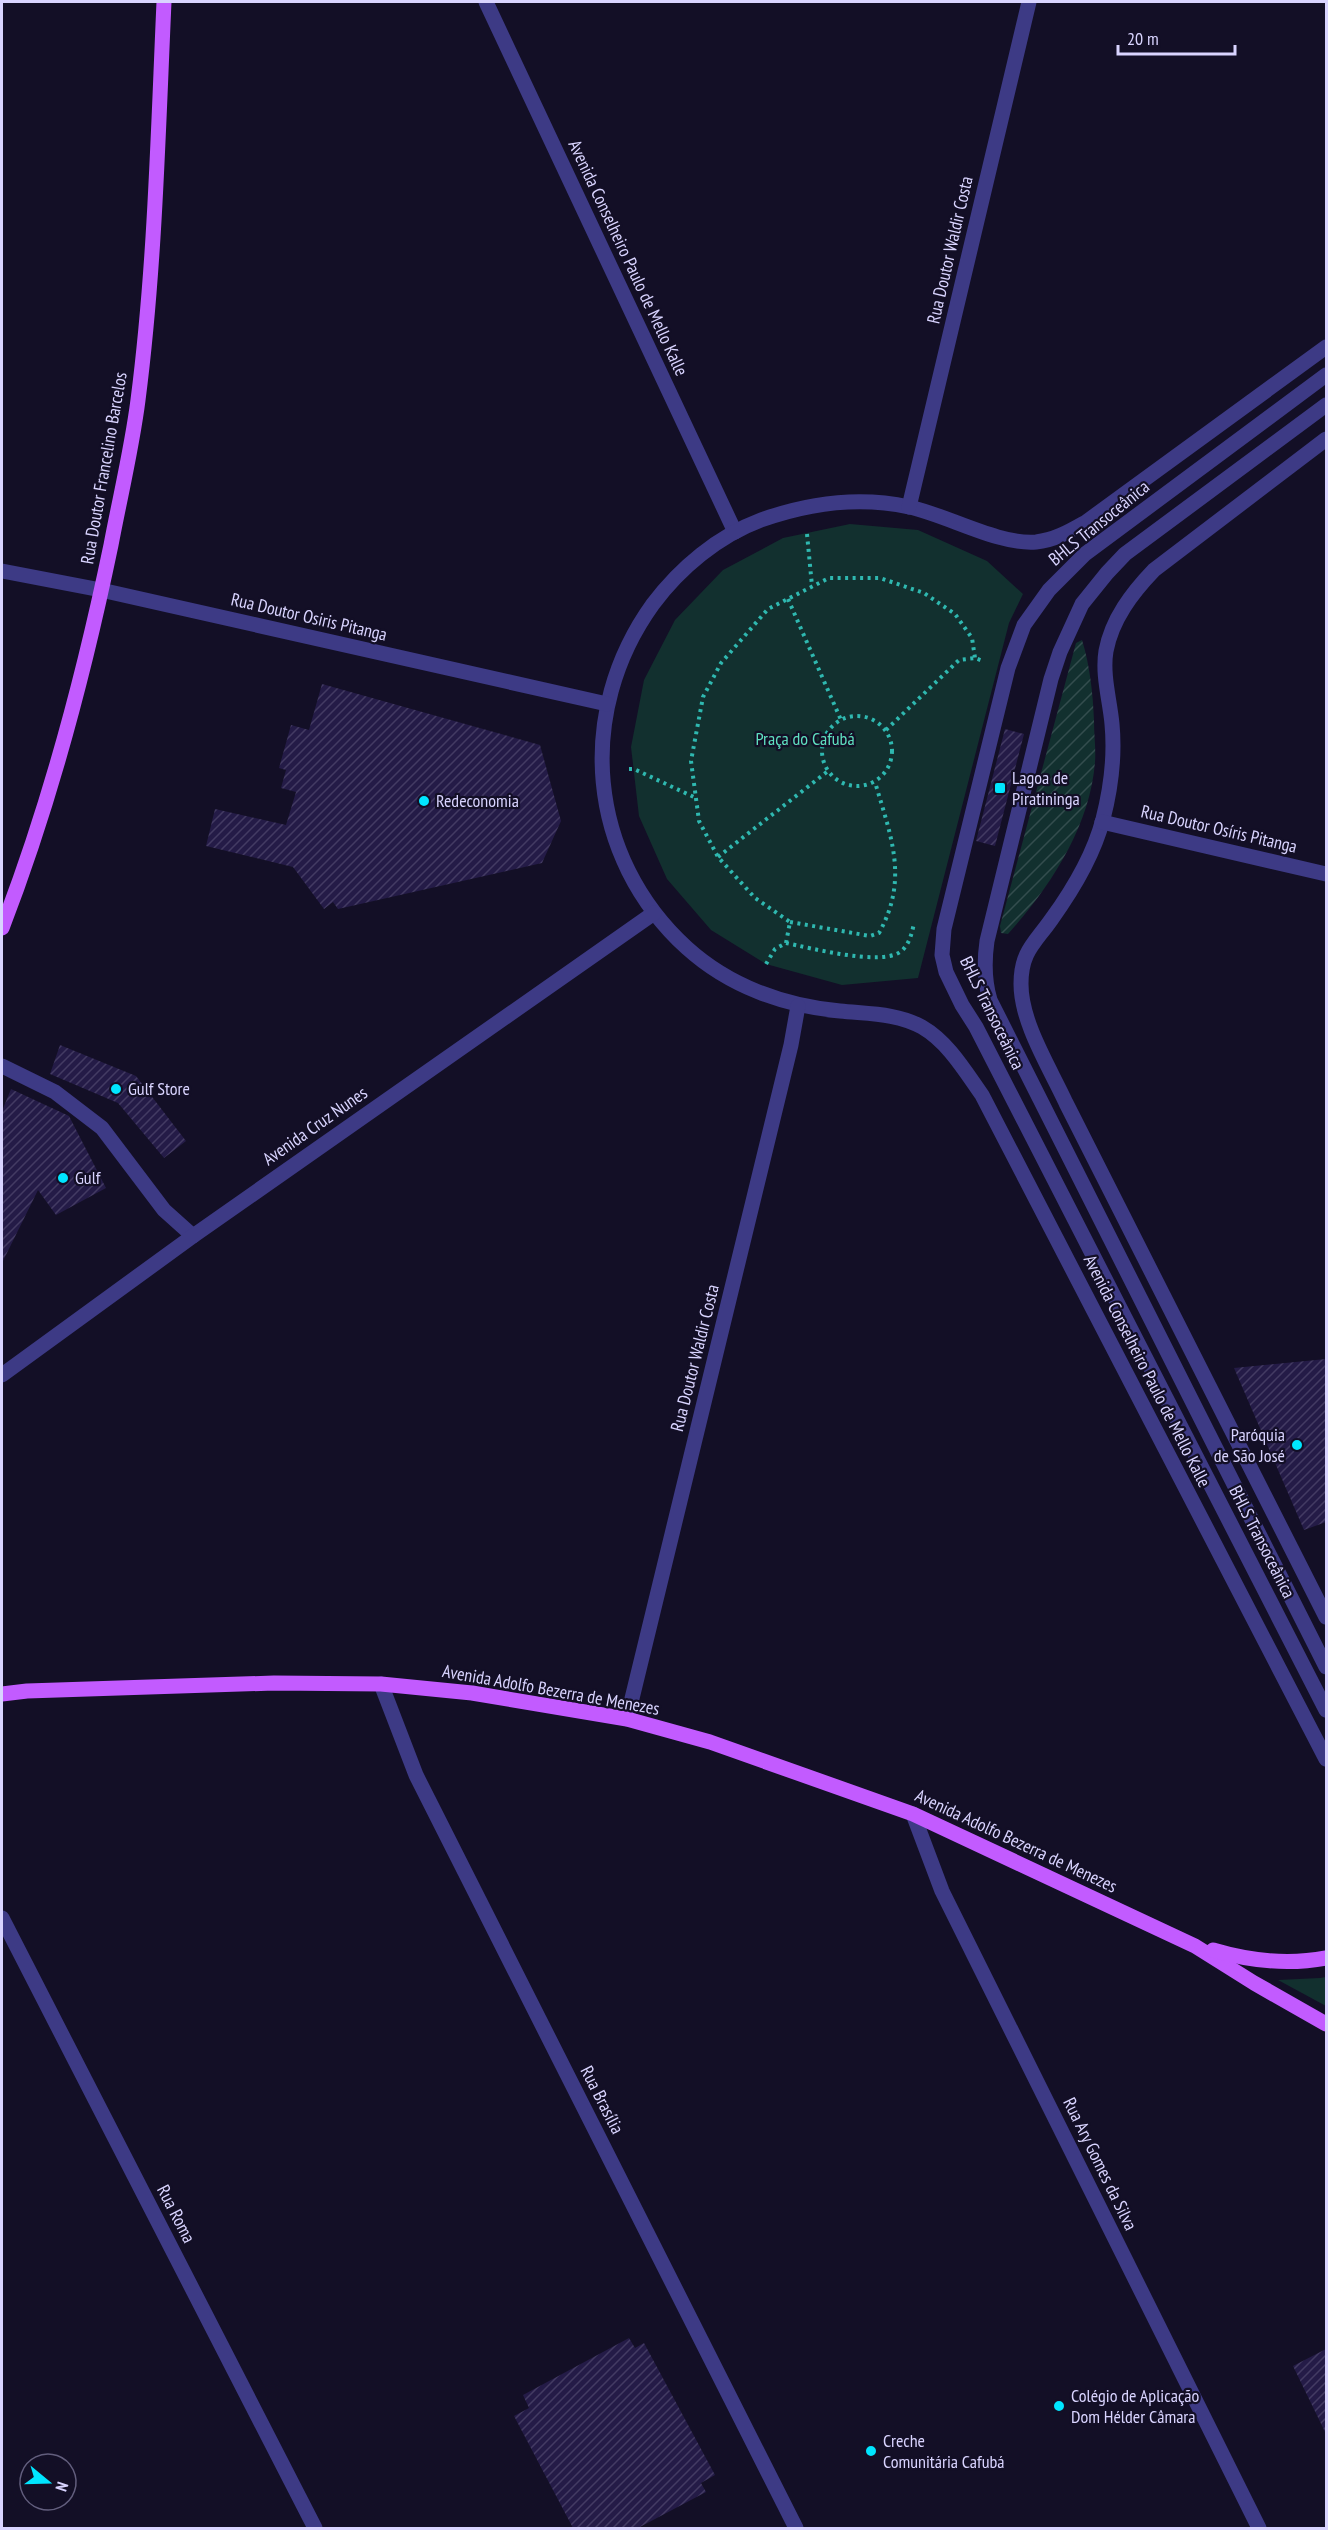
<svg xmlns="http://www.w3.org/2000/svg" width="1328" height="2530" font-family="'PT Sans Narrow',sans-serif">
	<defs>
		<pattern id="garden-furrows" width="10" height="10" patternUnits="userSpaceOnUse" patternTransform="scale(1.5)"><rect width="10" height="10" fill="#12302f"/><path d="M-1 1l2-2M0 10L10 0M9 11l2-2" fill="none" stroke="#344d4e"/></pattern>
		<pattern id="building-hatch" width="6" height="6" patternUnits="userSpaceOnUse" patternTransform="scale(1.5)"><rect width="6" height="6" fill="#241b47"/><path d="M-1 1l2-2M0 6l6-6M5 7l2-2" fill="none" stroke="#433b63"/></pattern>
	</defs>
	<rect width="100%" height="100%" fill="#130f26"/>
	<!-- green -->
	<g fill="#12302f">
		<polygon points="850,524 918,530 987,561 1023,594 1009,623 918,978 842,985 766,964 711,930 667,879 639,816 631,747 644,680 675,620 723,570 783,538"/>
		<polygon points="1326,1977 1326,2006 1278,1980 1320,1978"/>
	</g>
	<!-- garden -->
	<path fill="url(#garden-furrows)" d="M1082,640C1090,666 1093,694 1094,721C1094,735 1096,749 1095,762C1090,827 1050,887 1008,934L1001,933L1000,926L1076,643Z"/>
	<!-- building -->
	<g fill="url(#building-hatch)">
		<polygon points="322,684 540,745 561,821 542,863 338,909 333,902 324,909 293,867 206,846 215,809 286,825 296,792 281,788 286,770 279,768 291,725 309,730"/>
		<polygon points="1005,729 1024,734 995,846 976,841"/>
		<polygon points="60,1045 136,1076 186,1141 164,1158 118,1103 50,1074"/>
		<polygon points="11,1089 69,1116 106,1188 56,1215 38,1190 2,1263 2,1111"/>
		<polygon points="1326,1359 1326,1522 1304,1530 1234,1368"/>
		<polygon points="629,2338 635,2348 644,2343 715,2475 701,2483 706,2492 638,2528 573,2528 514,2416 529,2408 523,2395"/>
		<polygon points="1326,2349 1326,2434 1293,2366"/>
	</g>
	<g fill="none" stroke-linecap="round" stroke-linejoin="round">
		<!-- path -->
		<g stroke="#2fb8b0" stroke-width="4" stroke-dasharray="3 4.5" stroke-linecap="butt">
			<polyline points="807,534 812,586"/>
			<polyline points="788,599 841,720"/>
			<circle cx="857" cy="751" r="35"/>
			<polyline points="886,730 959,660 975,658 983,661"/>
			<polyline points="629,769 634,769 696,798"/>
			<polyline points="718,857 828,771"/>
			<path d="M790,922L870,936L879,933C909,879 891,837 875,782"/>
			<polyline points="786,943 790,922 755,898 718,857 699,821 691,761 703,697 721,663 768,609 829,578 880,578 924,593 955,614 972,638 975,658"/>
			<path d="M766,964L775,949L786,943C810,948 880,966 900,952C909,946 912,933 914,923"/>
		</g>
		<!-- minor -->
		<g stroke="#3d3a85" stroke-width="15">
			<polyline points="486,2 735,532"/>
			<path d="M1326,347L1086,522C1070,531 1055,540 1036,542C998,545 947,515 909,507C859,496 809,503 761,520C718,536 680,568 653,604C575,712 587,857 687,948C729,986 784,1006 840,1011C868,1014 897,1013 922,1027C948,1042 965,1071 982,1095L1326,1759"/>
			<polyline points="1326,375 1085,554 1049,590 1024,625 1008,668 944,929 942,955 946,972 962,1005 976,1027 1326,1710"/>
			<path d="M1326,405L1125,554L1107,573L1082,604L1060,652L1051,679L987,941C984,962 984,980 990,1000L1326,1667"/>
			<path d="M1326,439L1154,570C1132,593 1112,619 1106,651C1102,675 1110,701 1112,724C1115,756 1111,788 1103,819C1094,854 1072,891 1051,920C1034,944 1021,952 1021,984C1021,1023 1050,1068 1066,1103L1326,1617"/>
			<polyline points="909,507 1029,2"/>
			<polyline points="2,571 101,590 607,704"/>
			<polyline points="1102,822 1326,874"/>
			<polyline points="2,1066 55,1092 102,1128 164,1210 193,1236"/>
			<polyline points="2,1375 193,1236 654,913"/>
			<polyline points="381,1684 416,1775 796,2528"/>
			<polyline points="627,1719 791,1045 798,1006"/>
			<polyline points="913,1814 942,1891 1259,2528"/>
			<polyline points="2,1918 315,2528"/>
		</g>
		<!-- major -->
		<g stroke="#c25bff" stroke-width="15">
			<path d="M2,928C50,804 84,675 111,545C120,497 132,448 138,400C155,268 158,134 164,2"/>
			<polyline points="2,1694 27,1691 274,1683 381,1684 472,1693 627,1719 710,1742 913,1814 1195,1946 1254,1983 1326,2024"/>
			<path d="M1213,1950C1250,1961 1288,1965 1326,1958"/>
		</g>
	</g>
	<!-- markers -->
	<g fill="#00e5ff" stroke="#130f26" stroke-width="2">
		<rect x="994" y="782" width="12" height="12" rx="3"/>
		<circle cx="424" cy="801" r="6"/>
		<circle cx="116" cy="1089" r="6"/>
		<circle cx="63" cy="1178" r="6"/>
		<circle cx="1297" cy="1445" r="6"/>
		<circle cx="1059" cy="2406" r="6"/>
		<circle cx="871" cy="2451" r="6"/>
	</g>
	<g text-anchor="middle" stroke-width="4.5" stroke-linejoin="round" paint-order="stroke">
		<!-- street labels -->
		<g font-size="18" fill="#d9d4ff" stroke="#130f26">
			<text transform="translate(950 250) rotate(-77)" y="6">Rua Doutor Waldir Costa</text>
			<text transform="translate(628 258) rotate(65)" y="6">Avenida Conselheiro Paulo de Mello Kalle</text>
			<text transform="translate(104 468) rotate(-80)" y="6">Rua Doutor Francelino Barcelos</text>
			<text transform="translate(1099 523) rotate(-39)" y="6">BHLS Transoceânica</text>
			<text transform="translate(309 617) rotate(13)" y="6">Rua Doutor Osiris Pitanga</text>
			<text transform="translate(1219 829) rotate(13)" y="6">Rua Doutor Osíris Pitanga</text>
			<text transform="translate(992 1013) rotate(64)" y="6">BHLS Transoceânica</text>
			<text transform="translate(315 1126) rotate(-35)" y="6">Avenida Cruz Nunes</text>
			<text transform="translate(695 1358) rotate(-76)" y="6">Rua Doutor Waldir Costa</text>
			<text transform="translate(1147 1371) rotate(63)" y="6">Avenida Conselheiro Paulo de Mello Kalle</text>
			<text transform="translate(1262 1542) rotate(63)" y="6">BHLS Transoceânica</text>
			<text transform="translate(551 1690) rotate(10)" y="6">Avenida Adolfo Bezerra de Menezes</text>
			<text transform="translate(1016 1841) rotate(25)" y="6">Avenida Adolfo Bezerra de Menezes</text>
			<text transform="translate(602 2100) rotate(63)" y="6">Rua Brasília</text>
			<text transform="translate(1100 2164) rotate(64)" y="6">Rua Ary Gomes da Silva</text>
			<text transform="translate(176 2214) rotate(63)" y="6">Rua Roma</text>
		</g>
		<!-- park labels -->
		<g font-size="18" fill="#5fe0c0" stroke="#130f26">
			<text x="805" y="745">Praça do Cafubá</text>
		</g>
		<!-- poi labels -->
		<g font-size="18" fill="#d9d4ff" stroke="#130f26" text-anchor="start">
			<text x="1012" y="784">Lagoa de<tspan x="1012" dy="21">Piratininga</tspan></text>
			<text x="436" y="807">Redeconomia</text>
			<text x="128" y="1095">Gulf Store</text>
			<text x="75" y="1184">Gulf</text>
			<text x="1285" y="1441" text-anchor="end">Paróquia<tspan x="1285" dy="21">de São José</tspan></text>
			<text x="1071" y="2402">Colégio de Aplicação<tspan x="1071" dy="21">Dom Hélder Câmara</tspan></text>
			<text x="883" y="2447">Creche<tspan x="883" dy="21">Comunitária Cafubá</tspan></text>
		</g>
	</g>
	<!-- border -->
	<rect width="1328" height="2530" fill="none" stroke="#d9d4ff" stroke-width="6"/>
	<!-- north arrow -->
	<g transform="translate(48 2482) rotate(109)"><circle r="28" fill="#130f26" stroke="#625e7d" stroke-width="1.5"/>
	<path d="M0-4.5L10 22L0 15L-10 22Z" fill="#00e5ff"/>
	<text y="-9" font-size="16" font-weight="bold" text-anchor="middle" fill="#d9d4ff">N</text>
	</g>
	<!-- scale -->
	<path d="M1118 45v9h117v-9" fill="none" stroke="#d9d4ff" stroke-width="3"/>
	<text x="1127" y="45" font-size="18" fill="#d9d4ff" stroke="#130f26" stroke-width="4.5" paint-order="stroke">20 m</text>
</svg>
